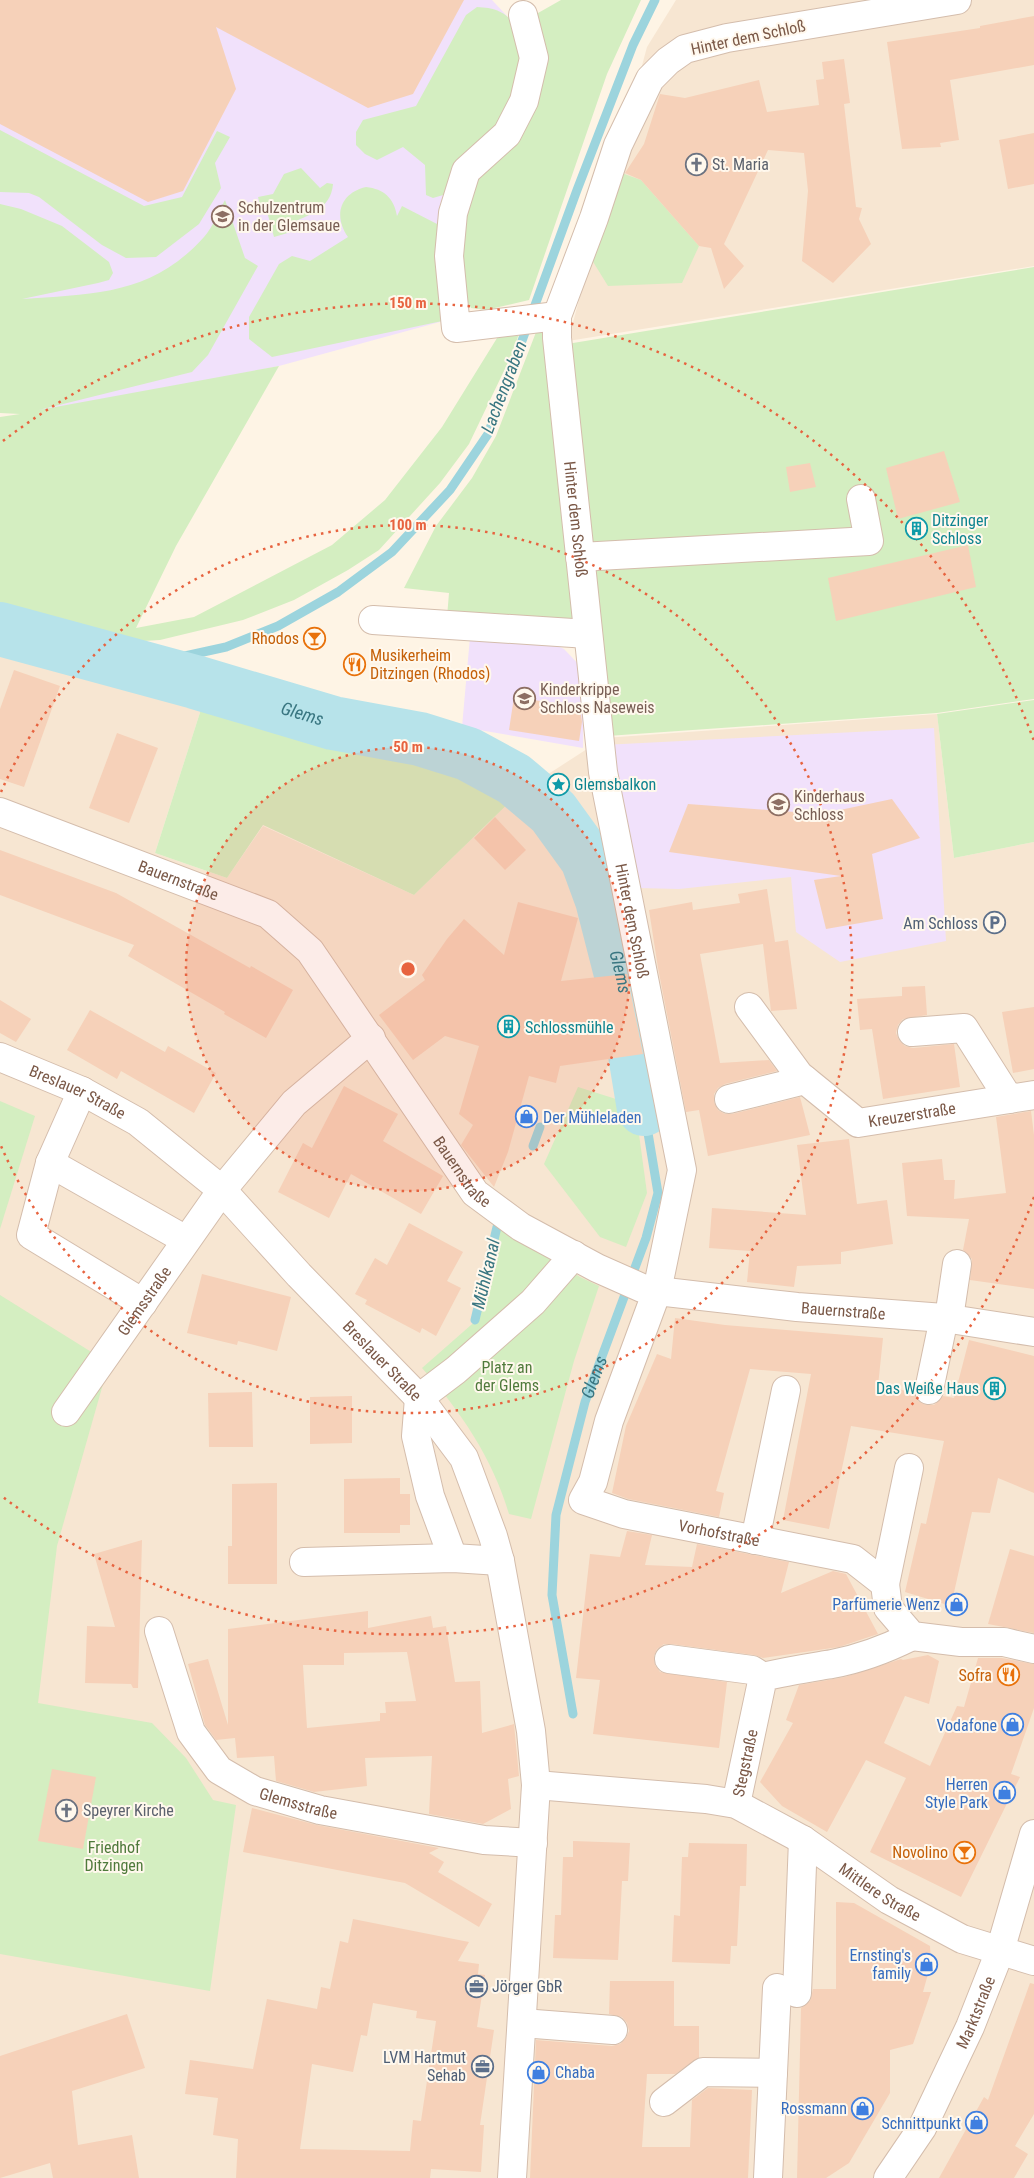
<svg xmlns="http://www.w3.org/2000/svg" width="1034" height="2178" font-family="'Roboto Condensed',sans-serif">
	<rect width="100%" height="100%" fill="#fef4e5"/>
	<!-- residential -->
	<g fill="#f7e6d2">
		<polygon points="676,0 1034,0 1034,266 568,341 647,47"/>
		<polygon points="0,645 204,700 155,853 227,878 263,826 414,895 519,793 604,738 937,714 954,858 1034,842 1034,2178 0,2178"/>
	</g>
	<!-- education -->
	<g fill="#f1e1fb">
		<polygon points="0,0 492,0 523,33 447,320 279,366 214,379 26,413 0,413"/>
		<polygon points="533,635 564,649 584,670 583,748 462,727 470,637"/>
		<polygon points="934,728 946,941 840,962 796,932 791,877 679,889 638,888 603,745"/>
	</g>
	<!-- green -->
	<g fill="#d4eec1">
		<polygon points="561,0 641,0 607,74 529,300 486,310 471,308 463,293 457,260 464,191 511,135 531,17"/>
		<path d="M477,7C502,8 507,15 523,33L517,97L450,193L433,198L426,195L425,165L403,147L377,160L365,154L356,145V132L363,120L416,106L466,15Z"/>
		<polygon points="0,130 144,206 182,197 217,131 230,137 215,163 221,188 199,224 156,257 126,258 102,245 39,197 29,193 0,192"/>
		<path d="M301,168L320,188L327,183L333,184C331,209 309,215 289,224L291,232L274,237L266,208L261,209L258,197L273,194L284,174Z"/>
		<polygon points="616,171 641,180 699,246 682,283 608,286 587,252"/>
		<path d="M366,187C384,189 394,198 397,216L402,206L439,225L447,320L272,357L249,339V317L279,264L292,256L310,261L348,237C333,216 340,193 366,187Z"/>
		<path d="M225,200L245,258L258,266L208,355L192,372L39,410L279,366L176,546L136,628L194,617L332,545L385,500L442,427L502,330L522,324L513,352L469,444L440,483L379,550L348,570L294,600L243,620L160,640L127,642L55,634L0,620V417L20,414L0,413V204L21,209L62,226L109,262L113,273L109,280L98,283L22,299C94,294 152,295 204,237C213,227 219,211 225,200Z"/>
		<polygon points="1034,267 1034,699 937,713 607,736 567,344"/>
		<polygon points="538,327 550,330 578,624 447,617 449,593 404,588 436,526 472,478 496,436"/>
		<polygon points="0,629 115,661 162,661 271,686 459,736 491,749 484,764 519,793 414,895 263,825 227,878 155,853 204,700 0,645"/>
		<polygon points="1034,700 1034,842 954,858 937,714"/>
		<polygon points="578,1087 635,1105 647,1193 626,1247 600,1237 544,1164"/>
		<polygon points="0,1101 35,1116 0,1229"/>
		<path d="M501,1226L580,1277L599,1286L574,1361L531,1519L509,1514C493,1459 460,1410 422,1368L479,1318Z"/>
		<polygon points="0,1295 109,1363 57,1546 38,1703 152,1723 186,1758 213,1800 236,1805 210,1991 0,1954"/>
	</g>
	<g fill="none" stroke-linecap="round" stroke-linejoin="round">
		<!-- stream -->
		<g stroke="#9cd4dd" stroke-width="9">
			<polyline points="115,661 162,661 226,647 278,626 338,592 392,552 450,490 488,434 577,190 633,45 655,0"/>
			<polyline points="533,1146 540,1127"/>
			<polyline points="475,1320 497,1227"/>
			<path id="s1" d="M573,1714L552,1595L556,1515L585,1402L646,1238L658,1193L644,1109L629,1118"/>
		</g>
		<!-- river -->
		<path stroke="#b7e3ea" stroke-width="54" id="s2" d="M0,629L195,682L333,723L420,739L468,754L514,779L553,812L587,859L602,900L623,982L644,1109"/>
	</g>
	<!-- building -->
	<g fill="#f6d1b9" fill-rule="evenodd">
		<polygon points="0,0 464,0 413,94 368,108 216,27 236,89 183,191 148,202 0,124"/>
		<polygon points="1034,16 1034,65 950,80 959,140 940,143 941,147 902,149 887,42 980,28 980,26"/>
		<polygon points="844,59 850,103 844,104 856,207 862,208 859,219 871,244 833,283 802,261 808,191 804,153 768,150 724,244 744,266 724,289 711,248 699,246 641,180 625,173 644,144 660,94 685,98 759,80 767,112 819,105 816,80 824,79 822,62"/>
		<polygon points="1034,133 1034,184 1008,189 999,140"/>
		<polygon points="944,451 960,502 898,519 886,468"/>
		<polygon points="810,463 816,487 790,492 786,467"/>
		<polygon points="968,545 976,587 836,621 828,578"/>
		<polygon points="14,670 60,686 24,787 0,779 0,709"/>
		<polygon points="514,697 580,707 582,722 579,741 509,730"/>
		<polygon points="117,733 158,748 129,823 89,808"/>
		<polygon points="892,799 920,838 872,854 883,919 826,929 814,880 841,876 669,852 688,804 821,814"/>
		<polygon points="495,817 526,850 505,870 474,838"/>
		<polygon points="0,850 116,893 250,968 251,966 293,990 266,1038 224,1014 225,1012 128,956 134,945 0,895"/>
		<polygon points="767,889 775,942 769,943 788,940 797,1009 771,1011 763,944 700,954 720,1063 769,1060 777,1071 725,1084 718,1088 714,1094 714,1102 718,1110 725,1114 732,1114 800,1097 810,1135 708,1156 699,1110 686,1112 658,968 649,910 692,902 693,910 740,903 738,894"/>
		<polygon points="518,902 578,918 561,981 627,974 643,1054 560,1066 556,1083 529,1076 508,1152 494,1187 461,1145 473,1125 459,1114 479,1046 445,1036 413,1060 379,1015 425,980 422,975 447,939 464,919 504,955"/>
		<polygon points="925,986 927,1015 903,1019 898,1025 896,1033 899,1040 905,1046 913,1048 954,1044 960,1087 883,1099 872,1029 860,1030 857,999 902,996 902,987"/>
		<polygon points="0,1000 31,1019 16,1042 0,1033"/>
		<polygon points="1034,1007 1034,1069 1013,1073 1002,1012"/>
		<polygon points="90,1010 165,1052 168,1046 216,1073 194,1113 121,1071 117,1079 67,1050"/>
		<polygon points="344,1086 398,1114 383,1141 443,1176 421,1214 351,1174 329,1218 278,1192 303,1143 312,1148"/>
		<polygon points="1031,1111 1034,1135 1034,1289 970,1280 972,1259 963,1250 969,1219 907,1216 902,1163 942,1159 944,1180 955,1180 954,1199 1006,1193 996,1117"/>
		<polygon points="849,1139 857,1204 887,1200 893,1244 841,1252 841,1264 797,1266 794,1287 747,1282 750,1251 709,1248 712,1208 806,1215 797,1145"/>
		<polygon points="409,1223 463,1252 447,1281 461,1288 436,1336 422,1328 420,1333 365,1304 367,1300 355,1294 375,1258 387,1265"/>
		<polygon points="202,1274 291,1297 277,1351 238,1341 237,1345 187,1333"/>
		<polygon points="675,1318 725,1325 883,1338 878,1386 914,1392 918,1401 926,1405 934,1405 943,1396 954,1398 969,1340 1034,1356 1034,1493 998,1478 990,1513 972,1512 951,1606 905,1592 921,1523 926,1524 944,1441 851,1426 829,1529 783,1520 811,1374 750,1369 716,1491 724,1493 719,1517 628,1499 612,1493 626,1426 657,1354 671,1359"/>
		<polygon points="252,1392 253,1447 209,1447 208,1393"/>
		<polygon points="352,1396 352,1443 310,1444 310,1397"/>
		<polygon points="400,1478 400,1494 410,1494 410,1525 400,1525 400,1533 344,1533 344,1479"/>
		<polygon points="277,1483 277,1584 228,1584 228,1546 232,1546 232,1484"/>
		<polygon points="627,1531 652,1535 645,1565 692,1567 697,1544 789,1562 781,1593 833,1571 846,1574 878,1634 839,1647 763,1658 754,1655 671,1644 664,1644 657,1649 654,1656 655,1665 660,1672 727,1682 719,1748 593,1734 600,1680 576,1678 590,1554 620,1557"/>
		<polygon points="142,1540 138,1688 133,1688 131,1684 85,1683 87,1626 115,1627 94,1554"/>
		<polygon points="1010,1549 1034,1556 1034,1633 988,1624"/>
		<path d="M368,1611V1628L431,1616L433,1628L446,1626L455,1682L480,1681L482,1733L514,1724L519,1776L508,1779L511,1809L483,1824L429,1814L432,1756L365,1758L367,1786L314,1792L276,1781L274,1756L237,1758L235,1738L216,1740L205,1725L188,1664L208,1659L228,1725V1629ZM407,1652L416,1701L385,1702L386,1713H380V1721L307,1728L303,1665H344V1653Z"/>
		<polygon points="928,1655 939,1661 929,1704 905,1696 884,1743 930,1766 957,1706 964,1707 978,1658 1002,1658 1034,1664 1034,1708 1011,1774 1020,1777 961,1897 870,1852 906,1778 866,1760 827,1832 782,1806 760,1782 793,1723 786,1720 799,1685 845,1677 901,1659 903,1660"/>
		<polygon points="52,1769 96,1777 83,1849 38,1841"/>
		<polygon points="252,1808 317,1825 439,1848 429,1853 444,1862 438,1872 492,1904 479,1927 405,1883 243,1852"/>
		<polygon points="573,1841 630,1843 628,1881 622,1881 618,1960 553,1958 555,1915 561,1915 563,1857 573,1857"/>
		<polygon points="689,1843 747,1844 746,1886 740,1886 737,1946 731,1946 730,1964 672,1962 674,1915 680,1916 682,1857 688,1857"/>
		<polygon points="836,1902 854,1903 930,1946 931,1963 923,1992 931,1992 913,2044 890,2050 890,2093 849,2163 826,2178 797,2178 801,2008 810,2001 813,1989 836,1989"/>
		<path d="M353,1919L469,1942L458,1961L479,1964L478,1974L485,1975L477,2027L494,2030L480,2125H484L481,2172L431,2169L430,2178H236L238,2139L213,2135L218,2098L185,2094L190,2060L253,2069L267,1999L317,2009L321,1987L330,1989L340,1941L348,1943ZM373,2003L417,2011L416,2018L436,2021L421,2121L413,2120L410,2151L300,2149L312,2064L353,2072L361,2035L367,2036Z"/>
		<polygon points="610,1981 674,1981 674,2026 699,2026 699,2058 675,2074 647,2074 642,2147 690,2147 692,2100 708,2088 752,2090 748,2178 530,2178 536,2040 612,2046 620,2044 626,2038 629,2031 627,2023 622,2017 609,2014"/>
		<polygon points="1030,1983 1034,1984 1034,2114 1015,2146 1028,2154 1014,2178 939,2178 984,2097 988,2100"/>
		<polygon points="127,2014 145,2068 72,2091 78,2145 132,2135 139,2178 53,2178 50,2163 0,2178 0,2056"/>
	</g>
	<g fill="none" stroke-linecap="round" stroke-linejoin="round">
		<defs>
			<g id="minor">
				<path id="s3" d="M957,0L727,38L685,49L668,61L650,79L618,145L594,218L557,316V338L603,772L682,1170L657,1291L609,1421L593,1482L583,1500L624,1514L853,1559L885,1584L888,1608L912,1636L961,1642H1004L1034,1649"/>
				<polyline points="523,15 534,58 524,101 507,134 466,171 453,213 449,256 456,328 557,316"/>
				<polyline points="580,557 869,541 861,499"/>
				<polyline points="373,620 588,634"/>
				<path id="s4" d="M0,812L268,914L310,951L475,1193L521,1227L597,1268L642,1288L657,1291L797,1307L944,1318L1034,1332"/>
				<path id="s5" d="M749,1007L799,1075L858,1123L1034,1095"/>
				<polyline points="912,1032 964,1028 1009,1099"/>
				<path id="s6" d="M0,1057L82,1091L138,1122L222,1190L299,1275L419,1398L464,1458L493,1536L500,1561L531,1731L536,1785L512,2178"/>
				<polyline points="82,1091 50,1163 31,1235 143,1303"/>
				<polyline points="729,1099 805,1080"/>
				<polyline points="50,1163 186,1240"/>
				<polyline points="949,1318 957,1264"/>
				<polyline points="929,1390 944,1318"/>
				<polyline points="419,1398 456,1370 533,1302 574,1255"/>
				<polyline points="419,1398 416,1436 430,1496 453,1558"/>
				<path id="s7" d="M66,1412L222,1190L294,1103L371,1038"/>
				<polyline points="755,1540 786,1390"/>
				<polyline points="304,1562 453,1558 500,1561"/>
				<polyline points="885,1584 909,1468"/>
				<path id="s8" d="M159,1631L191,1732L219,1770L255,1791L320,1810L484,1840L533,1843"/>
				<polyline points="669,1659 752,1670 763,1677"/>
				<path id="s9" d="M536,1785L706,1799L736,1804L803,1840L889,1900L962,1939L1034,1961"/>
				<path id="s10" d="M736,1804L763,1677C787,1671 808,1668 832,1664C859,1659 888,1648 912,1636"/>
				<polyline points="797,1993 803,1840"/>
				<polyline points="522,2023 613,2030"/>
				<polyline points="664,2102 703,2072 773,2073"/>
				<polyline points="768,2178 777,1988"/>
				<path id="s11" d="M888,2178L922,2128L970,2027L1000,1951L1034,1834"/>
			</g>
		</defs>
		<!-- minor casing -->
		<use href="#minor" stroke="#d4bdac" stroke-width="30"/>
		<!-- minor -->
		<use href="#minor" stroke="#fff" stroke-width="28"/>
	</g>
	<!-- distance rings -->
	<circle cx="408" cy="969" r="222" fill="#e7633f" fill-opacity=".12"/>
	<g fill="none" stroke="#e7633f" stroke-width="2.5" stroke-dasharray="2.5 5">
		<circle cx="408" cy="969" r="222"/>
		<path d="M1 792A444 444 0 1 1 1 1146"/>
		<path d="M1034 1197A666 666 0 0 1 3 1497M3 441A666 666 0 0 1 1034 741"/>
	</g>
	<!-- icons -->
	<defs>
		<symbol id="church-ring" viewBox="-11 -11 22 22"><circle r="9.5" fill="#fff8ed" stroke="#6b7280" stroke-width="1.5"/><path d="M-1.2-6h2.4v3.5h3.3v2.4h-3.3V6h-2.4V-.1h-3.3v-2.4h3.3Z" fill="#6b7280"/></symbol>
		<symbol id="school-ring" viewBox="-11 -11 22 22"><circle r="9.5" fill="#fff8ed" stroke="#8d6e63" stroke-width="1.5"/><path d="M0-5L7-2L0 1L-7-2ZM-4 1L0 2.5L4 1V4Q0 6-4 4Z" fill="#8d6e63"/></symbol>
		<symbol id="building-ring" viewBox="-11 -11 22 22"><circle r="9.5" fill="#fff8ed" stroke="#0f9aa8" stroke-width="1.5"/><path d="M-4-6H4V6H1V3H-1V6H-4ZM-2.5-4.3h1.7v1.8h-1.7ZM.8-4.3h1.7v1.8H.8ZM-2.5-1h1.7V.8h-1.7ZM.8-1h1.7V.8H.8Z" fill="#0f9aa8"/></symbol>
		<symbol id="bar-ring" viewBox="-11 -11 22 22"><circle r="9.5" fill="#fff8ed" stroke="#e8710a" stroke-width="1.5"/><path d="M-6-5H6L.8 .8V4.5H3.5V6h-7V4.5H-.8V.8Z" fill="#e8710a"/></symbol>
		<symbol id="restaurant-ring" viewBox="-11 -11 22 22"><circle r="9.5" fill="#fff8ed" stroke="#e8710a" stroke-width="1.5"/><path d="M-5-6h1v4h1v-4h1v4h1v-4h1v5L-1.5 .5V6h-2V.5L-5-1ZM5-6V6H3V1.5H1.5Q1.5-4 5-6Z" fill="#e8710a"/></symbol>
		<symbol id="sight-ring" viewBox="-11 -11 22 22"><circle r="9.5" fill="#fff8ed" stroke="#0f9aa8" stroke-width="1.5"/><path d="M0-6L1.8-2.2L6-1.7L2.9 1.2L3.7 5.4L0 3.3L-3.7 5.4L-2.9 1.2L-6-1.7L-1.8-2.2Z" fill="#0f9aa8"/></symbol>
		<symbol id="parking-ring" viewBox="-11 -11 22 22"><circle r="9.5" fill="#fff8ed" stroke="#5c6f8a" stroke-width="1.5"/><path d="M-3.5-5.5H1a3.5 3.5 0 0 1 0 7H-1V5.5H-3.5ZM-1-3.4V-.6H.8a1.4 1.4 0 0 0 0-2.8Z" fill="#5c6f8a"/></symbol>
		<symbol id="shop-ring" viewBox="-11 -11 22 22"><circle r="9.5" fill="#fff8ed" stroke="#3f7fe0" stroke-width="1.5"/><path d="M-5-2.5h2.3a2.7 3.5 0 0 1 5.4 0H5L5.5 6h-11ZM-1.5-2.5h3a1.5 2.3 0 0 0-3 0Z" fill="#3f7fe0"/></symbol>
		<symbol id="office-ring" viewBox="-11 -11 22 22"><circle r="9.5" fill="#fff8ed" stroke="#5c6f8a" stroke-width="1.5"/><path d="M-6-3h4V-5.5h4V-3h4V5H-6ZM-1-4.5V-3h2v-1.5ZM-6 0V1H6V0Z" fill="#5c6f8a"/></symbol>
	</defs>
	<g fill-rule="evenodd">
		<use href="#church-ring" x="684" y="152" width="25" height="25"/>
		<use href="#school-ring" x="210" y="204" width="25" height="25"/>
		<use href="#building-ring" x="904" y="516" width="25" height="25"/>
		<use href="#bar-ring" x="302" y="626" width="25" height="25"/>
		<use href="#restaurant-ring" x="342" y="652" width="25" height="25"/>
		<use href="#school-ring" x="512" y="686" width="25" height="25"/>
		<use href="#sight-ring" x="546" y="772" width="25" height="25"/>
		<use href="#school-ring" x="766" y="792" width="25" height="25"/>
		<use href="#parking-ring" x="982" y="910" width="25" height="25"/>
		<use href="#building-ring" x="496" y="1014" width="25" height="25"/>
		<use href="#shop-ring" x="514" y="1104" width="25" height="25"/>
		<use href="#building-ring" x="982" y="1376" width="25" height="25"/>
		<use href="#shop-ring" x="944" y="1592" width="25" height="25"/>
		<use href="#restaurant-ring" x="996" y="1662" width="25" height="25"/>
		<use href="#shop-ring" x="1000" y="1712" width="25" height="25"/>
		<use href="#shop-ring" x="992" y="1780" width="25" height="25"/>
		<use href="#church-ring" x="54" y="1798" width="25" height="25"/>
		<use href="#bar-ring" x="952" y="1840" width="25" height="25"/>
		<use href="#shop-ring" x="914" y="1952" width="25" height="25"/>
		<use href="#office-ring" x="464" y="1974" width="25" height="25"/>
		<use href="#office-ring" x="470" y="2054" width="25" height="25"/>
		<use href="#shop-ring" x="526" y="2060" width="25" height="25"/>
		<use href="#shop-ring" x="850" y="2096" width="25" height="25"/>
		<use href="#shop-ring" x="964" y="2110" width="25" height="25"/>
	</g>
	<g text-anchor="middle" stroke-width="4" stroke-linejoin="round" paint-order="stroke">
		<!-- street labels -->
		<g font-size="16" fill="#7a5847" stroke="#fff8ed">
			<text transform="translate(748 37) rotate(-12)" y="6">Hinter dem Schloß</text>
			<text dy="6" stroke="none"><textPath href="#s3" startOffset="782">Hinter dem Schloß</textPath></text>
			<text dy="6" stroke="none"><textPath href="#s4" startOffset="191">Bauernstraße</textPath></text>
			<text dy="6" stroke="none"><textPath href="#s3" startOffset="1188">Hinter dem Schloß</textPath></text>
			<text dy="6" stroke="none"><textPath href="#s6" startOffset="85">Breslauer Straße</textPath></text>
			<text dy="6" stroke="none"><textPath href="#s5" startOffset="215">Kreuzerstraße</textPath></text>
			<text dy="6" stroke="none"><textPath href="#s4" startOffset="611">Bauernstraße</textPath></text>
			<text dy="6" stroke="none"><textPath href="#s7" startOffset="136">Glemsstraße</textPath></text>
			<text dy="6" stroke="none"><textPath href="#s4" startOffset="1031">Bauernstraße</textPath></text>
			<text dy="6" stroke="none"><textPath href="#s6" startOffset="495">Breslauer Straße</textPath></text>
			<text dy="6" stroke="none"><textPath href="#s3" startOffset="1928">Vorhofstraße</textPath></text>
			<text dy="6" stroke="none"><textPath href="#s10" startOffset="42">Stegstraße</textPath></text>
			<text dy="6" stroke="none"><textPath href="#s8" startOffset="240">Glemsstraße</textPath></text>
			<text dy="6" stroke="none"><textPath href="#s9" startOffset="370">Mittlere Straße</textPath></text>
			<text dy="6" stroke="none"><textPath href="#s11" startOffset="188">Marktstraße</textPath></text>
		</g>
		<!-- worship labels -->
		<g font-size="16" fill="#5b616d" stroke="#fff8ed" text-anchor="start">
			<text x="712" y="170">St. Maria</text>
			<text x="83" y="1816">Speyrer Kirche</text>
		</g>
		<!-- education labels -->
		<g font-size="16" fill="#785e54" stroke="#fff8ed" text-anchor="start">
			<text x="238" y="213">Schulzentrum<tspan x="238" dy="18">in der Glemsaue</tspan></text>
			<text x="540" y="695">Kinderkrippe<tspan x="540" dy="18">Schloss Naseweis</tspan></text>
			<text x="794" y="802">Kinderhaus<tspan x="794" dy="18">Schloss</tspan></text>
		</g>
		<!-- culture labels -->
		<g font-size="16" fill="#0d838f" stroke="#fff8ed" text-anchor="start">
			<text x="932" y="526">Ditzinger<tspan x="932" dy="18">Schloss</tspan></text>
			<text x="574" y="790">Glemsbalkon</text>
			<text x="525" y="1033">Schlossmühle</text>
			<text x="979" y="1394" text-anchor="end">Das Weiße Haus</text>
		</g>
		<!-- food labels -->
		<g font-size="16" fill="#c56008" stroke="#fff8ed" text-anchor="end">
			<text x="299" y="644">Rhodos</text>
			<text x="370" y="661" text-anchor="start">Musikerheim<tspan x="370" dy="18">Ditzingen (Rhodos)</tspan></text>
			<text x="992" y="1681">Sofra</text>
			<text x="948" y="1858">Novolino</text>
		</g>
		<!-- service labels -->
		<g font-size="16" fill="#4e5e75" stroke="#fff8ed" text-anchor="end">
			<text x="978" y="929">Am Schloss</text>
			<text x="492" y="1992" text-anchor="start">Jörger GbR</text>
			<text x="466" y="2063">LVM Hartmut<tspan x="466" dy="18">Sehab</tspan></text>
		</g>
		<!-- shop labels -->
		<g font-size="16" fill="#366cbe" stroke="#fff8ed" text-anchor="end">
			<text x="543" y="1123" text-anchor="start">Der Mühleladen</text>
			<text x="940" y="1610">Parfümerie Wenz</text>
			<text x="997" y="1731">Vodafone</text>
			<text x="988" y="1790">Herren<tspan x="988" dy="18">Style Park</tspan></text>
			<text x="911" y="1961">Ernsting's<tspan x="911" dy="18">family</tspan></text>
			<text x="555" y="2078" text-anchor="start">Chaba</text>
			<text x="847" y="2114">Rossmann</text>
			<text x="961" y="2129">Schnittpunkt</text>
		</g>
		<!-- park labels -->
		<g font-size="16" fill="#4f7a3b" stroke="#fff8ed">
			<text x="507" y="1373">Platz an<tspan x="507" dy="18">der Glems</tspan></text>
			<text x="114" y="1853">Friedhof<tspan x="114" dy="18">Ditzingen</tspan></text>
		</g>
		<!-- water labels -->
		<g font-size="18" font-style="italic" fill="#397681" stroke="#fff8ed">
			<text transform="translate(504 387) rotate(-69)" y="6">Lachengraben</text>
			<text dy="6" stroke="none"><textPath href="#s2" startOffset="314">Glems</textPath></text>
			<text dy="6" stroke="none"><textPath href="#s2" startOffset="764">Glems</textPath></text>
			<text transform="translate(486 1274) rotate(-77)" y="6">Mühlkanal</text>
			<text dy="6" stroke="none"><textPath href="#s1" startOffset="344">Glems</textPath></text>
		</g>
	</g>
	<circle cx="408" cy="969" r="8" fill="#e7633f" stroke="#fff8ed" stroke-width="2.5"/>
	<g font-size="15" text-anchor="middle" font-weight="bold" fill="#e7633f" stroke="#fff8ed" stroke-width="4" stroke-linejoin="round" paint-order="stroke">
		<text x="408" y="308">150 m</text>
		<text x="408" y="530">100 m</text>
		<text x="408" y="752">50 m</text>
	</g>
</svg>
